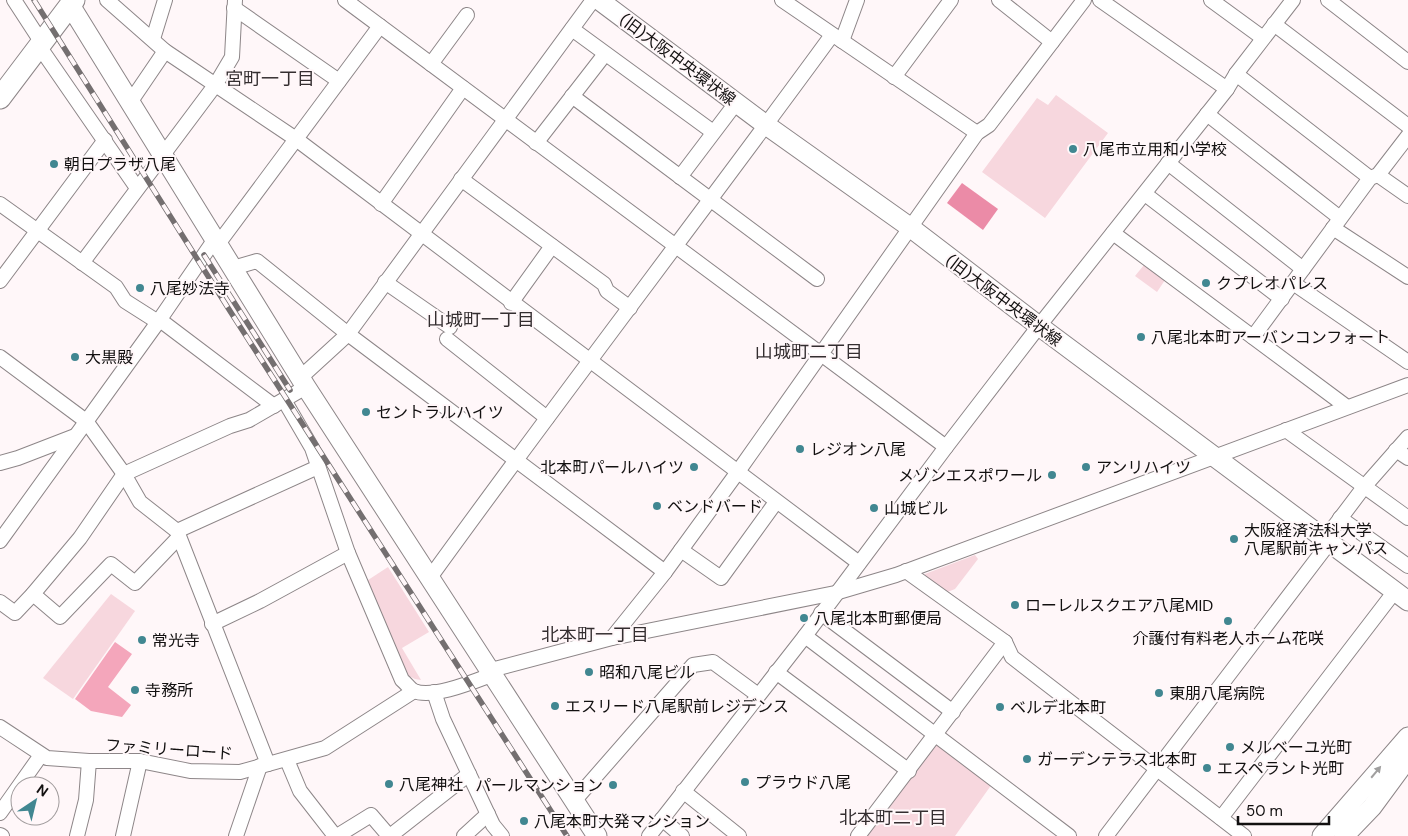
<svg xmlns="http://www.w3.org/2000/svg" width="1408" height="836" font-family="'DM Sans','Noto Sans JP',sans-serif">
	<rect width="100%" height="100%" fill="#fff7f9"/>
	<!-- green -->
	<g fill="#f7d7de">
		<polygon points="1056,95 1108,133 1045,218 982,172 1037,98 1048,105"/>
		<polygon points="1144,265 1165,280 1157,292 1135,276"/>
		<polygon points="975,555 978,559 955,589 945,593 924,580 925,574"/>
		<polygon points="388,567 429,632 402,648 421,680 415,679 411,677 408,678 365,582"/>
		<polygon points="111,594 135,611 73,699 43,678"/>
		<polygon points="933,745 937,745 992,784 955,836 867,836 887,811"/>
	</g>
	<!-- forest -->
	<polygon fill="#f4a6bb" points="115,642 132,654 108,687 131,705 122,717 91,711 75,699"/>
	<!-- water -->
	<polygon fill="#eb8ba7" points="962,183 998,209 983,230 947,203"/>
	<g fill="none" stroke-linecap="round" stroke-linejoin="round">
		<defs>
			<g id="street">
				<polyline points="14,0 42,43"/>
				<polyline points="107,0 165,51 296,139 859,563"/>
				<polyline points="345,0 946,447"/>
				<polyline points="782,0 977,133"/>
				<polyline points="999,0 1052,42"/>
				<polyline points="1100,0 1227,89"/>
				<polyline points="1211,0 1263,38"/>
				<polyline points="1328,0 1408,62"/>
				<polyline points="234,8 339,81"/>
				<polyline points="1274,24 1408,126"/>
				<polyline points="572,29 713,132"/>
				<polyline points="153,39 165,0"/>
				<polyline points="842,41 857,0"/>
				<polyline points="39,46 137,188"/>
				<polyline points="431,64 467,15"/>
				<polyline points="1236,74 1370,178"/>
				<polyline points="894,77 951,0"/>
				<polyline points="572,96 817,279"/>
				<polyline points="131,101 165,51"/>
				<polyline points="1207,114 1340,218"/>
				<polyline points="536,143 605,54"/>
				<polyline points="1168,163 1303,269"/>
				<polyline points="1378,175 1408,196"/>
				<polyline points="680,177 736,103"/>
				<polyline points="461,179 604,284 607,291 630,308"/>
				<polyline points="1145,194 1282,299"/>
				<polyline points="0,204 116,287 125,301 158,322"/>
				<polyline points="381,204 463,88"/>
				<polyline points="1333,228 1408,277"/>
				<polyline points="1113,233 1347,407"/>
				<polyline points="218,244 380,26"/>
				<polyline points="82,263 216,84 232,57 235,0"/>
				<polyline points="233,268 257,261 348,334 665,572"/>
				<polyline points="0,281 105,140"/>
				<polyline points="385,282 450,327"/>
				<polyline points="1293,283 1408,362"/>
				<polyline points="511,303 552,246"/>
				<polyline points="160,320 274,406"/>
				<polyline points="1253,337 1370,178 1378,175 1408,136"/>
				<polyline points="447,339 547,418"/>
				<polyline points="0,357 86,421 124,474 140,502 177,531 268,764"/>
				<polyline points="301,377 348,334 593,0"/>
				<path d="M284,400L312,448L348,553L402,680C406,683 410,689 414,691C433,699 475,681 494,674"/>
				<polyline points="1286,430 1408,518"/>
				<polyline points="1396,450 1408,458"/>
				<polyline points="0,463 18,458 75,436"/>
				<polyline points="1340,518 1408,566"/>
				<polyline points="177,531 318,467"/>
				<polyline points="1324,540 1364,487 1408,437"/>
				<polyline points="0,541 158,322 215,239"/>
				<polyline points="681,550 721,578 776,502"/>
				<polyline points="906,571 1005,642 1012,657 1244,836"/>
				<path d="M429,579C561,396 699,217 832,35"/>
				<polyline points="33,594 60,617 111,564 135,583 179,537"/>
				<polyline points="0,602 15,613 33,594 80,538 124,474 230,426 249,420 306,387"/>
				<polyline points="821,613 953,712"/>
				<polyline points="212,624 260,601 348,553"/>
				<polyline points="805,636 1069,836"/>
				<polyline points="612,638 665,572 737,473 977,133 989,125 1084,0"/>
				<polyline points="491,670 612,638 835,593 896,575 1408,385"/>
				<polyline points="776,672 909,771"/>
				<polyline points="434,692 443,719 493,825 502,836"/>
				<polyline points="0,727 47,758 89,761 140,761 190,771 240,772 325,748 414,691"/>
				<polyline points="287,760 300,791 335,836"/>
				<polyline points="683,791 739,836"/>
				<polyline points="575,800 693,665 713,662 758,695"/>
				<polyline points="0,813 41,755"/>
				<polyline points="1221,818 1395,591"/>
				<polyline points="662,819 682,836"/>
				<polyline points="0,835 2,836"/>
				<polyline points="77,836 86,800 89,761"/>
				<polyline points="123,836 140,761"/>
				<polyline points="236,836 260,766"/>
				<polyline points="337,836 371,815 389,836"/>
				<polyline points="390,836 469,774"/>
				<polyline points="464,836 488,814"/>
				<polyline points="649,836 805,636 946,447 1039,326 1227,89 1236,74 1293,0"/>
				<polyline points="858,836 1005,642"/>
				<polyline points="1106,836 1329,543"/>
			</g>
			<g id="secondary">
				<polyline points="599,0 766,125 911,228 1039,326 1408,601"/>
				<polyline points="70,5 306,387 597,836"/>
				<polyline points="1322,836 1408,737"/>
				<polyline points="1344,836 1372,807 1408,758"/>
			</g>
			<polyline id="primary" points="0,98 74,0"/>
		</defs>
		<!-- street casing -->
		<use href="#street" stroke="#8d8688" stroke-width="16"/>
		<!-- secondary casing -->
		<use href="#secondary" stroke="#8d8688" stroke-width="21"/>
		<!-- primary casing -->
		<use href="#primary" stroke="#8d8688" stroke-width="23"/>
		<!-- street -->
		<use href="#street" stroke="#fff" stroke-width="14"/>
		<!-- secondary -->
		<use href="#secondary" stroke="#fff" stroke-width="19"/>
		<!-- primary -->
		<use href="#primary" stroke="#fff" stroke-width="21"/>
		<defs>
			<g id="rail">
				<polyline points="34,0 230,311 567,836"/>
				<polyline points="204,255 290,390"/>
			</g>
		</defs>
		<!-- rail casing -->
		<use href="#rail" stroke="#746f70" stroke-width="5.5"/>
		<!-- rail -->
		<use href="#rail" stroke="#fff7f9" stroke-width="4" stroke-dasharray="11" stroke-linecap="butt"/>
	</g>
	<!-- one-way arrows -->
	<defs><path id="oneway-solid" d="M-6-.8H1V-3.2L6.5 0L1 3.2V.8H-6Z" transform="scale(1.25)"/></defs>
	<use fill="#a09f9f" href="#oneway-solid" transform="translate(1376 772) rotate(-50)"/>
	<!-- markers -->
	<g fill="#418791" stroke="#fff7f9" stroke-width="2">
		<circle cx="1073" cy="149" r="5"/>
		<circle cx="54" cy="164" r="5"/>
		<circle cx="1206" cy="283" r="5"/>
		<circle cx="140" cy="288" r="5"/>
		<circle cx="1141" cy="337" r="5"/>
		<circle cx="75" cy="357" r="5"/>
		<circle cx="366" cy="412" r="5"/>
		<circle cx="800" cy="449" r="5"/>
		<circle cx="694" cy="467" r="5"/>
		<circle cx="1086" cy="467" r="5"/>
		<circle cx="1052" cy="475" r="5"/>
		<circle cx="657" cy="506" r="5"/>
		<circle cx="874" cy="508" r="5"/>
		<circle cx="1234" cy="539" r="5"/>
		<circle cx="1015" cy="605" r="5"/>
		<circle cx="804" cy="618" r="5"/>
		<circle cx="1228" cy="621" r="5"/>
		<circle cx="142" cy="640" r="5"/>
		<circle cx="589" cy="672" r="5"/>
		<circle cx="135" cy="690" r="5"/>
		<circle cx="1159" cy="693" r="5"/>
		<circle cx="555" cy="706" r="5"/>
		<circle cx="1000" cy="707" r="5"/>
		<circle cx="1230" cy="747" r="5"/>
		<circle cx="1027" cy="759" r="5"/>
		<circle cx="1207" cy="768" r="5"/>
		<circle cx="745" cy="782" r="5"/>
		<circle cx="389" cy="784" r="5"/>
		<circle cx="613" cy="785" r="5"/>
		<circle cx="524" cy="821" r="5"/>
	</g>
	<g text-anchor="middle" stroke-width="4" stroke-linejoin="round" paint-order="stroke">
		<!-- street labels -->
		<g font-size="16" fill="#121010" stroke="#fff7f9">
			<text transform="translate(678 59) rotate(37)" y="6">(旧)大阪中央環状線</text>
			<text transform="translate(1004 300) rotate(37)" y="6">(旧)大阪中央環状線</text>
			<text transform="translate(169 749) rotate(4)" y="6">ファミリーロード</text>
		</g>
		<!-- poi labels -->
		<g font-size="16" fill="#121010" stroke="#fff7f9" text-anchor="start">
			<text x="1083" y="155">八尾市立用和小学校</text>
			<text x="64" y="170">朝日プラザ八尾</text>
			<text x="1216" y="289">クプレオパレス</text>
			<text x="150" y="294">八尾妙法寺</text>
			<text x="1151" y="343">八尾北本町アーバンコンフォート</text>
			<text x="85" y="363">大黒殿</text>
			<text x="376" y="418">セントラルハイツ</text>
			<text x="810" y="455">レジオン八尾</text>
			<text x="684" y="473" text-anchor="end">北本町パールハイツ</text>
			<text x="1096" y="473">アンリハイツ</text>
			<text x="1042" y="481" text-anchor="end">メゾンエスポワール</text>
			<text x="667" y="512">ベンドバード</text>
			<text x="884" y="514">山城ビル</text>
			<text x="1244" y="536">大阪経済法科大学<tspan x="1244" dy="18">八尾駅前キャンパス</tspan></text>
			<text x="1025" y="611">ローレルスクエア八尾MID</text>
			<text x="814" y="624">八尾北本町郵便局</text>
			<text x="1228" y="644" text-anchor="middle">介護付有料老人ホーム花咲</text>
			<text x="152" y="646">常光寺</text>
			<text x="599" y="678">昭和八尾ビル</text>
			<text x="145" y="696">寺務所</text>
			<text x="1169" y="699">東朋八尾病院</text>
			<text x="565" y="712">エスリード八尾駅前レジデンス</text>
			<text x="1010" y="713">ベルデ北本町</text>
			<text x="1240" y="753">メルベーユ光町</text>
			<text x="1037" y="765">ガーデンテラス北本町</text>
			<text x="1217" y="774">エスペラント光町</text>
			<text x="755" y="788">プラウド八尾</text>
			<text x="399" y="790">八尾神社</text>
			<text x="603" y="791" text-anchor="end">パールマンション</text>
			<text x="534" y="827">八尾本町大発マンション</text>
		</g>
		<!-- neighbourhood labels -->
		<g font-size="18" fill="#342e30" stroke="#fff7f9">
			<text x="270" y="85">宮町一丁目</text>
			<text x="481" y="326">山城町一丁目</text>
			<text x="809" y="358">山城町二丁目</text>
			<text x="595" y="641">北本町一丁目</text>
			<text x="893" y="824">北本町二丁目</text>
		</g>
	</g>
	<!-- north arrow -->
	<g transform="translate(35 801) rotate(35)"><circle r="24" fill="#fff7f9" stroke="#a09b9c"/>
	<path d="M0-4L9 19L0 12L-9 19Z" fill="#418791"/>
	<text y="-8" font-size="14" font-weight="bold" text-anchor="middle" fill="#121010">N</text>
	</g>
	<!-- scale -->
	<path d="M1238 816v8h91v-8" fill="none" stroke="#121010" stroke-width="2.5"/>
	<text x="1246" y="816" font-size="15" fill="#121010" stroke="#fff7f9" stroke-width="4" paint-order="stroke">50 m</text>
</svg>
